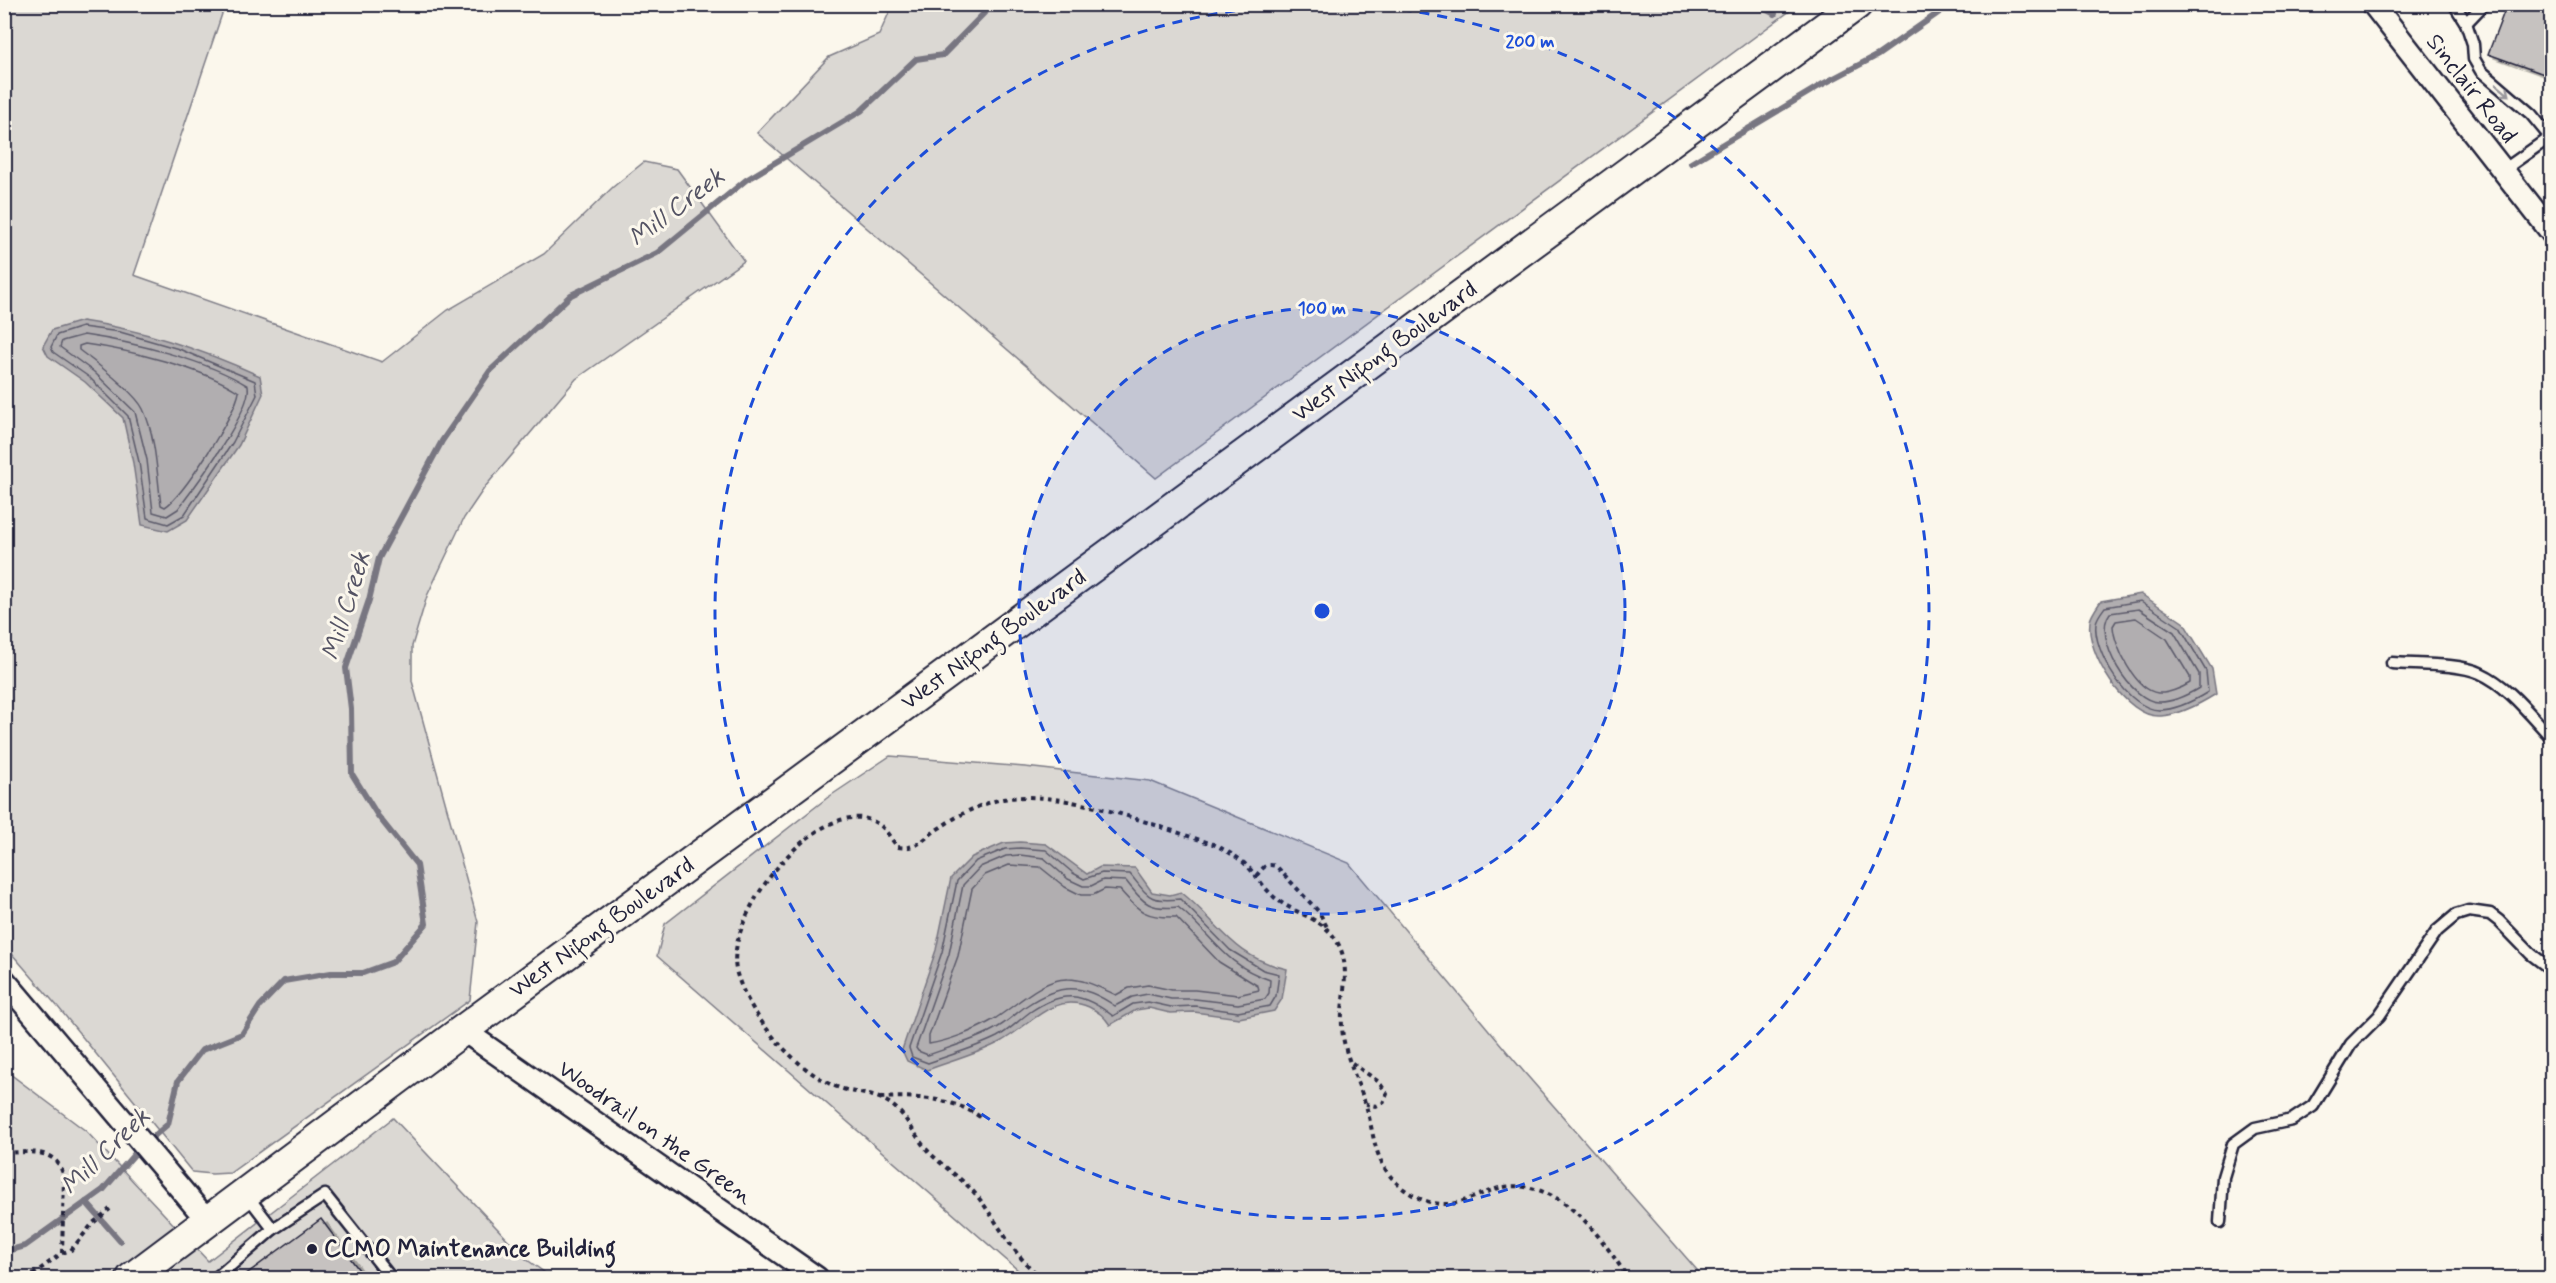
<svg xmlns="http://www.w3.org/2000/svg" width="2556" height="1283" font-family="Mynerve,sans-serif">
<style>
.green{fill:#dbd8d3;stroke:#7e7d87;stroke-width:1.5}
.water{fill:#b1aeb0;stroke:#787681;stroke-width:1.5}
.lines{fill:none;stroke-linecap:round;stroke-linejoin:round}
.shore{stroke:#5b5a6a;stroke-width:1.5}
.stream{stroke:#787681;stroke-width:6}
.building{fill:#c6c2c0;stroke:#22223b;stroke-width:1.5;filter:url(#shadow)}
.service-casing{stroke:#22223b;stroke-width:15}
.minor-casing{stroke:#22223b;stroke-width:26}
.secondary-casing{stroke:#22223b;stroke-width:34}
.path{stroke:#22223b;stroke-width:4;stroke-dasharray:4.5 4.5;stroke-linecap:butt}
.service{stroke:#fbf7ec;stroke-width:10}
.minor{stroke:#fbf7ec;stroke-width:21}
.secondary{stroke:#fbf7ec;stroke-width:30}
.oneway{stroke:#99979c}
.ring{fill:none;stroke:#1d4ed8;stroke-width:3;stroke-dasharray:10 8}
.poi-dot{fill:#22223b;stroke:#fbf7ec;stroke-width:2}
.labels{text-anchor:middle;dominant-baseline:central;stroke-width:6;stroke-linejoin:round;paint-order:stroke}
.street-label{font-size:24px;fill:#22223b;stroke:#fbf7ec}
.poi-label{font-size:24px;font-weight:bold;fill:#22223b;stroke:#fbf7ec;text-anchor:start}
.water-label{font-size:26px;font-style:italic;fill:#545364;stroke:#fbf7ec}
.centre{fill:#1d4ed8;stroke:#fbf7ec;stroke-width:3}
.ring-label{font-size:18px;text-anchor:middle;font-weight:bold;fill:#1d4ed8;stroke:#fbf7ec;stroke-width:6;stroke-linejoin:round;paint-order:stroke}
</style>
<defs>
<filter id="shadow"><feDropShadow dx="6" dy="4" stdDeviation="0" flood-color="#0004"/></filter>
</defs>
<rect width="100%" height="100%" fill="#fbf7ec"/>
<filter id="ink" filterUnits="userSpaceOnUse"><feTurbulence type="fractalNoise" baseFrequency=".0167" numOctaves="2"/><feDisplacementMap in="SourceGraphic" scale="12" xChannelSelector="R" yChannelSelector="G"/><feConvolveMatrix kernelMatrix="1 2 1 2 8 2 1 2 1" color-interpolation-filters="sRGB"/></filter>
<g filter="url(#ink)">
<!-- green -->
<g class="green">
<polygon points="893,4 1798,4 1798,5 1156,478 757,133 829,57 879,35"/>
<polygon points="4,5 225,5 134,275 382,362 448,310 544,254 613,187 644,162 677,169 744,261 576,379 485,487 464,518 427,596 412,646 412,681 478,922 470,1000 230,1173 212,1174 192,1172 58,1007 5,946"/>
<polygon points="890,756 1025,767 1150,781 1349,863 1524,1072 1704,1278 1027,1278 657,956 665,924 827,798"/>
<polygon points="4,1073 10,1074 86,1131 208,1261 393,1118 526,1259 552,1278 5,1278"/>
</g>
<!-- water -->
<g class="water">
<path d="M 82,321 C 145,330 203,350 260,376 L 263,394 L 239,445 L 187,520 L 168,531 L 142,525 L 133,463 L 123,418 L 85,382 L 48,356 L 43,346 L 52,330 Z"/>
<path d="M 2141,594 L 2184,623 L 2212,669 L 2216,694 C 2200,704 2180,715 2161,716 C 2126,719 2085,652 2090,621 C 2091,615 2097,607 2101,601 Z"/>
<path d="M 1020,842 L 1046,844 L 1087,874 L 1100,867 L 1135,868 L 1152,892 L 1170,895 L 1181,892 C 1221,924 1232,957 1287,969 L 1282,999 L 1274,1011 L 1239,1018 L 1194,1012 L 1170,1013 L 1149,1008 L 1136,1010 L 1110,1025 C 1104,1016 1099,1012 1089,1007 C 1053,991 1030,1026 1000,1042 C 978,1054 951,1061 927,1070 L 907,1061 L 902,1050 L 936,950 L 951,878 L 972,857 L 1004,843 Z"/>
</g>
<g class="lines">
<!-- shore -->
<g class="shore">
<polygon points="82,327 120,332 179,349 255,381 257,395 233,442 184,515 168,524 147,518 139,462 128,416 89,377 53,352 51,347 57,335"/>
<path d="M 84,335 C 132,342 207,360 248,386 C 253,409 194,488 178,509 L 167,516 L 153,512 L 147,460 L 135,412 L 94,372 L 60,347 L 62,341 Z"/>
<path d="M 85,344 C 129,350 203,368 239,392 C 236,413 183,496 165,507 L 161,505 C 157,475 156,436 143,409 C 135,392 95,362 79,350 L 79,346 Z"/>
<path d="M 2141,601 L 2180,627 L 2206,671 L 2208,692 C 2195,700 2176,710 2160,710 C 2129,711 2092,651 2096,623 C 2097,617 2102,611 2105,607 Z"/>
<path d="M 2139,609 L 2174,632 L 2199,674 L 2199,688 C 2189,694 2173,702 2160,702 C 2132,704 2091,637 2110,613 Z"/>
<path d="M 2136,618 L 2167,639 L 2190,677 L 2190,683 C 2182,688 2167,694 2158,693 C 2135,690 2114,646 2113,626 L 2116,621 Z"/>
<path d="M 1020,848 L 1046,850 L 1073,873 L 1084,879 L 1102,873 L 1130,874 C 1149,897 1148,902 1180,899 L 1230,950 L 1263,970 L 1279,974 L 1276,996 L 1270,1006 L 1238,1012 L 1195,1006 L 1171,1007 L 1148,1002 L 1133,1004 L 1113,1016 C 1083,993 1063,989 1030,1012 C 1019,1020 1010,1030 997,1037 C 975,1048 950,1055 928,1063 L 912,1057 L 909,1048 L 942,952 L 957,881 L 976,861 L 1005,849 Z"/>
<path d="M 1020,855 L 1044,858 L 1068,879 L 1083,886 L 1091,886 L 1103,880 L 1126,881 C 1144,903 1148,910 1178,907 C 1213,935 1222,964 1270,980 L 1269,993 L 1265,999 L 1238,1004 L 1195,999 L 1171,999 L 1148,994 L 1132,997 L 1115,1006 C 1082,983 1060,983 1026,1006 C 1015,1014 1006,1024 993,1030 C 973,1041 950,1047 928,1055 L 918,1051 L 916,1048 L 949,954 L 963,885 L 980,867 L 1006,856 Z"/>
<path d="M 1009,865 L 1040,867 L 1065,887 L 1081,895 L 1093,895 L 1105,889 L 1120,890 C 1139,912 1146,918 1176,917 L 1219,962 L 1258,986 L 1259,990 L 1238,995 L 1195,990 L 1172,990 L 1148,985 L 1129,988 L 1116,995 C 1100,988 1085,979 1068,979 C 1041,978 1013,1009 991,1021 C 974,1031 948,1041 929,1044 L 929,1036 L 958,956 L 972,889 L 985,875 Z"/>
</g>
<!-- stream -->
<g class="stream">
<polyline points="1755,4 1775,14"/>
<polyline points="1691,163 1821,85 1878,55 1951,4"/>
<polyline points="86,1202 120,1241"/>
<polyline points="4,1252 25,1246 103,1190 138,1150 168,1124 178,1081 202,1050 242,1034 260,1006 284,981 331,973 363,973 393,962 426,924 417,865 378,816 352,774 351,709 346,668 369,600 379,558 442,441 490,371 571,295 657,253 746,180 861,111 916,59 943,55 993,4"/>
</g>
</g>
<!-- building -->
<g class="building">
<polygon points="2507,4 2552,4 2552,77 2488,54"/>
<polygon points="321,1219 365,1278 241,1278"/>
</g>
<g class="lines">
<!-- service casing -->
<g class="service-casing">
<g id="service">
<polyline points="2454,4 2466,23 2484,4"/>
<polyline points="2466,23 2473,44 2474,59 2481,71 2531,114 2550,137 2502,171"/>
<path d="M 2392,663 C 2416,665 2458,663 2480,673 C 2509,686 2530,715 2552,738"/>
<polyline points="246,1194 273,1229"/>
<polyline points="2220,1222 2223,1177 2233,1144 2255,1128 2292,1120 2313,1106 2351,1044 2379,1016 2437,931 2456,915 2469,911 2490,914 2499,921 2531,954 2552,970"/>
<polyline points="216,1278 273,1229 325,1195 391,1278"/>
</g>
</g>
<!-- minor casing -->
<g class="minor-casing">
<g id="minor">
<polyline points="2373,4 2552,233"/>
<polyline points="4,980 207,1220"/>
<polyline points="463,1030 817,1278"/>
</g>
</g>
<!-- secondary casing -->
<g class="secondary-casing">
<polyline id="secondary" points="132,1278 463,1030 1857,4"/>
</g>
<!-- path -->
<g class="path">
<path d="M 1256,876 C 1263,868 1265,863 1276,866 L 1319,912 L 1327,927"/>
<polyline points="1352,1063 1379,1082 1387,1094 1383,1103 1376,1106 1366,1104"/>
<path d="M 880,1098 C 912,1096 953,1097 980,1117"/>
<path d="M 4,1153 C 30,1152 58,1147 64,1178 L 62,1253 L 28,1278"/>
<polyline points="62,1253 71,1250 93,1223 110,1209"/>
<path d="M 1043,1278 C 1015,1259 1001,1227 981,1201 C 967,1181 945,1169 928,1151 C 915,1137 908,1117 892,1105 C 877,1093 854,1094 837,1087 C 795,1070 750,1017 737,974 C 720,917 825,783 881,826 C 887,831 892,841 898,847 C 919,850 924,837 941,827 C 958,815 982,803 1003,799 C 1064,788 1154,826 1213,844 C 1223,849 1235,855 1244,863 C 1255,873 1263,887 1274,897 C 1292,913 1320,917 1334,937 C 1354,964 1340,996 1342,1026 C 1343,1054 1359,1082 1367,1109 C 1373,1131 1374,1154 1388,1173 C 1403,1194 1433,1210 1460,1202 C 1484,1195 1498,1183 1525,1187 C 1573,1194 1604,1242 1628,1278"/>
</g>
<!-- service -->
<use href="#service" class="service"/>
<!-- minor -->
<use href="#minor" class="minor"/>
<!-- secondary -->
<use href="#secondary" class="secondary"/>
</g>
<!-- one-way arrows -->
<defs><path id="oneway-shaft" d="M-6 0H5M1.5-3L5.5 0L1.5 3" fill="none" stroke-width="1.6" stroke-linecap="round" stroke-linejoin="round" transform="scale(1.5)"/></defs>
<use class="oneway" href="#oneway-shaft" transform="translate(2503 90) rotate(40)"/>
</g>
<!-- distance rings -->
<circle cx="1322" cy="611" r="303" fill="#1d4ed8" fill-opacity=".12"/>
<g class="ring">
<circle cx="1322" cy="611" r="303"/>
<path d="M1348 5A607 607 0 1 1 1296 5"/>
</g>
<!-- markers -->
<circle class="poi-dot" cx="312" cy="1249" r="6"/>
<g class="labels">
<!-- street labels -->
<g class="street-label">
<text transform="translate(2471 89) rotate(52)">Sinclair Road</text>
<text transform="translate(1385 352) rotate(-36)">West Nifong Boulevard</text>
<text transform="translate(994 640) rotate(-36)">West Nifong Boulevard</text>
<text transform="translate(602 928) rotate(-36)">West Nifong Boulevard</text>
<text transform="translate(655 1133) rotate(35)">Woodrail on the Green</text>
</g>
<!-- poi labels -->
<g class="poi-label">
<text x="324" y="1249">CCMO Maintenance Building</text>
</g>
<!-- water labels -->
<g class="water-label">
<text transform="translate(677 208) rotate(-37)">Mill Creek</text>
<text transform="translate(347 606) rotate(-73)">Mill Creek</text>
<text transform="translate(106 1152) rotate(-44)">Mill Creek</text>
</g>
</g>
<circle cx="1322" cy="611" r="9" class="centre"/>
<g class="ring-label">
<text x="1530" y="47">200 m</text>
<text x="1322" y="314">100 m</text>
</g>
<!-- margin -->
<rect width="2556" height="1283" fill="none" stroke="#fbf7ec" stroke-width="24"/>
<rect x="12" y="12" width="2532" height="1259" fill="none" stroke="#22223b" stroke-width="2" filter="url(#ink)"/>
</svg>
